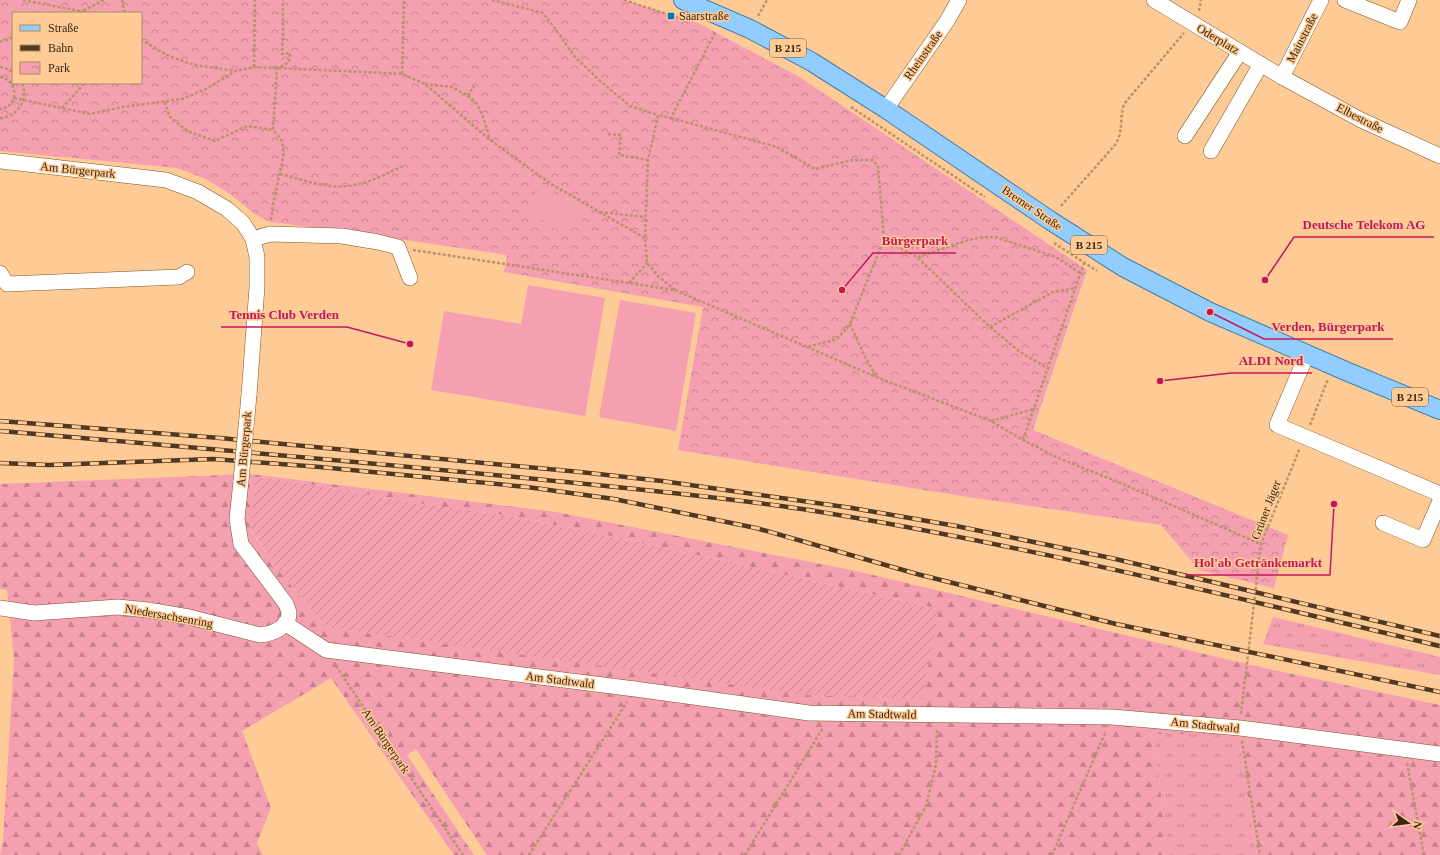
<svg xmlns="http://www.w3.org/2000/svg" width="1440" height="855" font-family="'Times New Roman',serif">
<style>
.grass{fill:url(#grass-tufts)}
.forest{fill:url(#forest-firs);fill-rule:evenodd}
.park{fill:url(#park-crowns);fill-rule:evenodd}
.garden{fill:url(#garden-furrows)}
.pitch{fill:#f4a0b0}
.lines{fill:none;stroke-linecap:round;stroke-linejoin:round}
.minor-casing{stroke:#7f541f;stroke-width:16}
.major-casing{stroke:#447dac;stroke-width:20}
.path{stroke:#ba9369;stroke-width:2.5;stroke-dasharray:3 2;stroke-linecap:butt}
.minor{stroke:#fff;stroke-width:15}
.major{stroke:#92cdff;stroke-width:18}
.rail-casing{stroke:#503920;stroke-width:4.5}
.rail{stroke:#fecb97;stroke-width:3;stroke-dasharray:9;stroke-linecap:butt}
.minor-bridge-casing{stroke:#7f541f;stroke-width:16;stroke-linecap:butt}
.minor-bridge{stroke:#fff;stroke-width:15}
.poi-dot{fill:#0273be;stroke:#fecb97;stroke-width:1.5}
.labels{text-anchor:middle;dominant-baseline:central;stroke-width:3;stroke-linejoin:round;paint-order:stroke}
.shield{fill:#fecb97;stroke:#755839;stroke-width:1}
.shield-label{font-size:11px;font-weight:bold;fill:#3a2711}
.poi-label{font-size:12px;fill:#3a2711;stroke:#fecb97;text-anchor:start}
.street-label{font-size:12px;fill:#3a2711;stroke:#fecb97}
.leader{fill:none;stroke:#c2185b;stroke-width:1.5}
.callout-dot{fill:#c2185b;stroke:#fecb97;stroke-width:1.5}
.callout-label{font-size:13px;text-anchor:middle;font-weight:bold;fill:#c2185b;stroke:#fecb97;stroke-width:3;stroke-linejoin:round;paint-order:stroke}
</style>
<defs>
<pattern id="grass-tufts" width="24" height="20" patternUnits="userSpaceOnUse"><rect width="24" height="20" fill="#f4a0b0"/><path d="M3 7l-1-3M5 7V3M7 7l1-3M15 17l-1-3M17 17v-4M19 17l1-3" fill="none" stroke="#c7828e"/></pattern>
<pattern id="forest-firs" width="22" height="20" patternUnits="userSpaceOnUse"><rect width="22" height="20" fill="#f4a0b0"/><path d="M5 1l3.5 6h-7zM16 11l3.5 6h-7z" fill="#c7828e"/></pattern>
<pattern id="park-crowns" width="20" height="18" patternUnits="userSpaceOnUse"><rect width="20" height="18" fill="#f4a0b0"/><path d="M2 6a3 3 0 1 1 6 0M12 15a3 3 0 1 1 6 0" fill="none" stroke="#c7828e"/></pattern>
<pattern id="garden-furrows" width="10" height="10" patternUnits="userSpaceOnUse"><rect width="10" height="10" fill="#f4a0b0"/><path d="M-1 1l2-2M0 10L10 0M9 11l2-2" fill="none" stroke="#c7828e"/></pattern>
</defs>
<rect width="100%" height="100%" fill="#fecb97"/>
<!-- grass -->
<g class="grass">
<polygon points="1273,617 1440,657 1440,675 1263,644"/>
<polygon points="1153,734 1238,734 1257,855 1169,855"/>
</g>
<!-- forest -->
<path class="forest" d="M 249,474 L 556,512 L 856,571 L 1255,666 L 1440,705 L 1440,855 L 1257,855 L 1238,734 L 1153,734 L 1169,855 L 487,855 L 416,749 L 407,755 L 474,855 L 454,855 L 331,678 L 242,731 L 271,808 L 257,843 L 263,855 L 0,855 L 3,841 L 14,659 L 7,590 L 0,589 L 0,484 ZM 257,477 L 328,487 L 413,503 L 497,514 L 611,536 L 939,609 L 517,653 L 326,627 L 276,567 L 250,529 Z"/>
<!-- park -->
<path class="park" d="M 0,0 L 623,0 L 696,22 L 798,76 L 1087,270 L 1033,430 L 1288,535 L 1274,588 L 1199,570 L 1161,525 L 955,495 L 678,450 L 703,307 L 504,272 L 507,255 L 352,232 L 270,222 L 256,215 L 230,194 L 206,179 L 177,168 L 0,151 ZM 13,13 L 141,13 L 141,83 L 13,83 Z"/>
<!-- garden -->
<polygon class="garden" points="256,477 328,487 413,503 497,514 611,536 939,609 922,699 807,695 326,627 276,567 250,528"/>
<!-- pitch -->
<g class="pitch">
<polygon points="541,184 582,211 566,235 525,208"/>
<polygon points="528,285 605,298 585,416 431,390 444,311 521,324"/>
<polygon points="620,300 696,313 676,431 599,417"/>
</g>
<g class="lines">
<!-- minor casing -->
<g class="minor-casing">
<g id="minor">
<polyline points="1154,0 1282,77 1361,120 1440,156"/>
<polyline points="1345,0 1400,22 1409,0"/>
<polyline points="1282,77 1321,0"/>
<polyline points="886,109 947,21 959,0"/>
<polyline points="1185,136 1240,52"/>
<polyline points="1211,151 1261,64"/>
<polyline points="0,161 166,180 198,192 227,209 243,223 253,239 257,257 257,287 249,395"/>
<polyline points="253,239 270,234 342,236 378,242 398,247 410,278"/>
<polyline points="0,273 7,284 179,277 187,272"/>
<polyline points="1307,354 1277,425 1440,494"/>
<polyline points="1383,523 1423,540 1440,501"/>
<path d="M 0,608 L 34,613 L 118,607 L 148,610 L 189,617 L 260,635 C 271,634 289,628 289,613 C 289,611 287,607 286,604 L 241,544 L 237,519 L 241,481"/>
<polyline points="285,623 326,650 635,689 809,713 1112,717 1240,728 1440,754"/>
</g>
</g>
<!-- major casing -->
<g class="major-casing">
<polyline id="major" points="683,0 750,29 812,62 886,109 1051,221 1123,267 1210,312 1348,372 1440,410"/>
</g>
<!-- path -->
<g class="path">
<polyline points="23,0 90,13"/>
<polyline points="122,0 125,13"/>
<polyline points="492,0 543,13 562,38 573,55 599,80 630,106 658,115"/>
<polyline points="624,0 685,20"/>
<polyline points="1199,11 1201,0"/>
<polyline points="79,13 104,0"/>
<polyline points="758,16 767,0"/>
<path d="M 141,39 C 153,47 166,56 180,60 C 197,67 217,68 236,71"/>
<polyline points="0,42 13,37"/>
<polyline points="0,67 7,69 13,72"/>
<polyline points="254,67 255,0"/>
<polyline points="402,74 404,0"/>
<path d="M 0,77 C 19,80 19,107 0,109"/>
<polyline points="425,84 452,87 468,96 477,104 484,119 490,140"/>
<polyline points="468,96 474,86"/>
<polyline points="14,98 90,114 123,107 182,99 206,89 236,71 254,67 385,73 402,74 425,84 490,140 551,184 645,238"/>
<polyline points="165,102 169,116 187,131 215,141 247,126 273,130"/>
<polyline points="851,107 985,197"/>
<polyline points="62,108 85,83"/>
<path d="M 0,118 C 18,117 29,99 22,83"/>
<polyline points="671,118 777,147 815,169 853,160 872,160 878,166 884,239"/>
<polyline points="608,134 621,135 619,155 648,160"/>
<path d="M 280,174 C 301,179 326,189 347,186 C 367,184 385,175 402,166"/>
<path d="M 1061,206 L 1115,145 C 1124,131 1119,120 1124,104 L 1184,33"/>
<polyline points="600,212 645,217"/>
<polyline points="271,220 273,205 284,153 282,141 273,130 277,69 289,62 290,53 282,54 283,32 283,0"/>
<polyline points="1054,243 1097,271"/>
<polyline points="413,250 675,290 807,347 837,339 850,324 884,239 917,257 990,327 1020,352 1049,369"/>
<polyline points="918,257 965,241 982,237 995,237 1056,257 1080,273"/>
<polyline points="629,283 647,263"/>
<polyline points="675,290 659,277 647,263 645,238 648,160 658,115 671,118 716,31"/>
<polyline points="850,324 864,355 876,376"/>
<polyline points="990,327 1053,292 1075,288"/>
<polyline points="807,347 876,377 991,421 1023,440 1058,458 1116,481 1261,544"/>
<polyline points="991,421 1034,409"/>
<polyline points="1310,425 1328,379"/>
<polyline points="1023,440 1084,263"/>
<polyline points="336,666 463,855"/>
<polyline points="1241,714 1261,544 1299,450"/>
<polyline points="1242,741 1260,855"/>
<polyline points="1407,763 1424,855"/>
<polyline points="529,855 627,702"/>
<polyline points="745,855 823,728"/>
<polyline points="899,855 926,806 936,765 937,728"/>
<polyline points="1052,855 1106,731"/>
</g>
<!-- minor -->
<use href="#minor" class="minor"/>
<!-- major -->
<use href="#major" class="major"/>
<!-- rail casing -->
<g class="rail-casing">
<g id="rail">
<polyline points="0,421 220,438 580,472 662,481 852,508 956,526 1111,558 1440,636"/>
<path d="M 0,431 C 185,447 370,462 555,481 C 637,489 720,497 802,509 C 1017,543 1229,596 1440,646"/>
<polyline points="0,463 49,465 213,459 320,467 527,487 614,499 756,528 917,574 1116,624 1440,692"/>
</g>
</g>
<!-- rail -->
<use href="#rail" class="rail"/>
<!-- minor-bridge casing -->
<g class="minor-bridge-casing">
<polyline id="minor-bridge" points="241,481 249,395"/>
</g>
<!-- minor-bridge -->
<use href="#minor-bridge" class="minor-bridge"/>
</g>
<!-- markers -->
<rect class="poi-dot" x="667" y="12" width="8" height="8" rx="2"/>
<g class="labels">
<!-- shield labels -->
<g class="shield">
<rect x="770" y="39" width="36" height="18" rx="3"/>
<rect x="1071" y="236" width="36" height="18" rx="3"/>
<rect x="1392" y="388" width="36" height="18" rx="3"/>
</g>
<g class="shield-label">
<text x="788" y="48">B 215</text>
<text x="1089" y="245">B 215</text>
<text x="1410" y="397">B 215</text>
</g>
<!-- poi labels -->
<g class="poi-label">
<text x="679" y="16">Saarstraße</text>
</g>
<!-- street labels -->
<g class="street-label">
<text transform="translate(1302 38) rotate(-63)">Mainstraße</text>
<text transform="translate(1218 39) rotate(31)">Oderplatz</text>
<text transform="translate(923 55) rotate(-55)">Rheinstraße</text>
<text transform="translate(1360 118) rotate(27)">Elbestraße</text>
<text transform="translate(78 170) rotate(6)">Am Bürgerpark</text>
<text transform="translate(1032 208) rotate(34)">Bremer Straße</text>
<text transform="translate(244 449) rotate(-85)">Am Bürgerpark</text>
<text transform="translate(1266 510) rotate(-69)">Grüner Jäger</text>
<text transform="translate(169 616) rotate(10)">Niedersachsenring</text>
<text transform="translate(560 680) rotate(7)">Am Stadtwald</text>
<text transform="translate(882 714) rotate(1)">Am Stadtwald</text>
<text transform="translate(1205 725) rotate(6)">Am Stadtwald</text>
<text transform="translate(386 741) rotate(56)">Am Bürgerpark</text>
</g>
</g>
<!-- callouts -->
<path class="leader" d="M1265 280L1294 237H1434M842 290L873 253H956M410 344L347 327H221M1210 312L1264 339H1393M1160 381L1231 373H1312M1334 504L1330 575H1186"/>
<g class="callout-dot">
<circle cx="1265" cy="280" r="4"/>
<circle cx="842" cy="290" r="4"/>
<circle cx="410" cy="344" r="4"/>
<circle cx="1210" cy="312" r="4"/>
<circle cx="1160" cy="381" r="4"/>
<circle cx="1334" cy="504" r="4"/>
</g>
<g class="callout-label">
<text x="1364" y="229">Deutsche Telekom AG</text>
<text x="915" y="245">Bürgerpark</text>
<text x="284" y="319">Tennis Club Verden</text>
<text x="1328" y="331">Verden, Bürgerpark</text>
<text x="1271" y="365">ALDI Nord</text>
<text x="1258" y="567">Hol'ab Getränkemarkt</text>
</g>
<!-- legend -->
<rect x="12" y="12" width="130" height="72" fill="#fecb97" stroke="#b08961"/>
<rect x="20" y="25" width="20" height="6" fill="#92cdff" stroke="#b08961"/>
<text x="48" y="32" font-size="12" fill="#3a2711">Straße</text>
<rect x="20" y="45" width="20" height="6" fill="#503920" stroke="#b08961"/>
<text x="48" y="52" font-size="12" fill="#3a2711">Bahn</text>
<rect x="20" y="62" width="20" height="12" fill="url(#park-crowns)" stroke="#b08961"/>
<text x="48" y="72" font-size="12" fill="#3a2711">Park</text>
<!-- north arrow -->
<g transform="translate(1408 823) rotate(104)" stroke="#fecb97" stroke-width="3" paint-order="stroke">
<path d="M0-3L7 15L0 10L-7 15Z" fill="#3a2711"/>
<text y="-6" font-size="11" font-weight="bold" text-anchor="middle" fill="#3a2711">N</text>
</g>
</svg>
